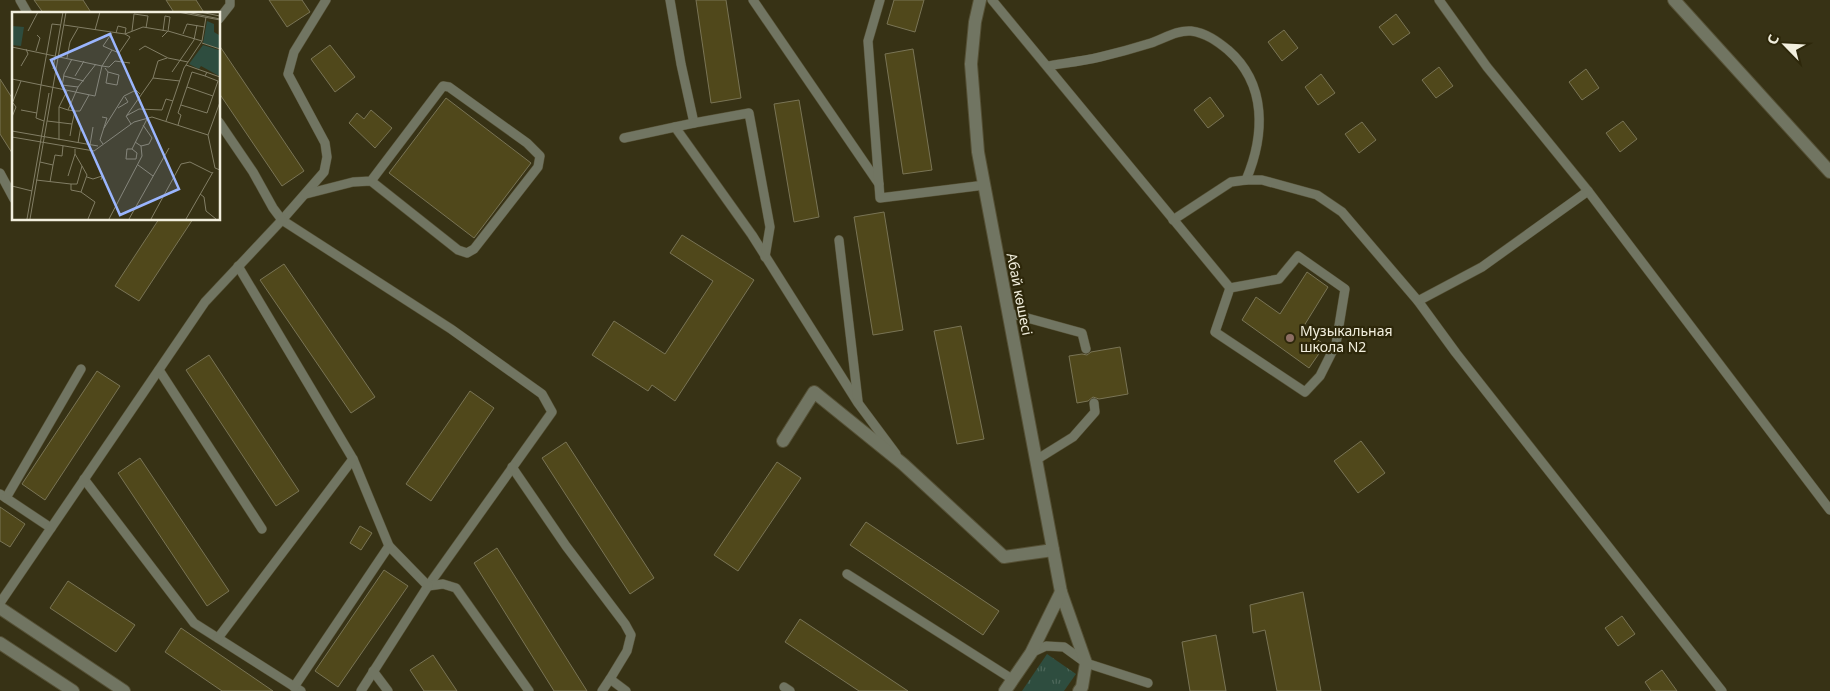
<svg xmlns="http://www.w3.org/2000/svg" width="1830" height="691" font-family="'Noto Sans',sans-serif">
<style>
.grass{fill:url(#grass-tufts)}
.building{fill:#50481b;stroke:#797455}
.lines{fill:none;stroke-linecap:round;stroke-linejoin:round}
.service-casing{stroke:#555035;stroke-width:10}
.minor-casing{stroke:#555035;stroke-width:14}
.tertiary-casing{stroke:#555035;stroke-width:14}
.service{stroke:#717562;stroke-width:9}
.minor{stroke:#717562;stroke-width:12}
.tertiary{stroke:#717562;stroke-width:12}
.education-dot{fill:#8d6e63;stroke:#2d270a;stroke-width:2}
.labels{text-anchor:middle;dominant-baseline:central;stroke-width:4.5;stroke-linejoin:round;paint-order:stroke}
.street-label{font-size:14px;fill:#f2efde;stroke:#2d270a}
.poi-label{font-size:14px;fill:#f2efde;stroke:#2d270a;text-anchor:start}
.inset-road{fill:none;stroke:#827e65;stroke-width:1}
.view{fill:#9ab5fd;fill-opacity:0.15;stroke:#9ab5fd;stroke-width:2.5}
.inset-edge{fill:none;stroke:#f2efde;stroke-width:2.5}
</style>
<defs>
<pattern id="grass-tufts" width="24" height="20" patternUnits="userSpaceOnUse" patternTransform="scale(1.25)"><rect width="24" height="20" fill="#2e4d3f"/><path d="M3 7l-1-3M5 7V3M7 7l1-3M15 17l-1-3M17 17v-4M19 17l1-3" fill="none" stroke="#4d675a"/></pattern>
</defs>
<rect width="100%" height="100%" fill="#373215"/>
<!-- grass -->
<polygon class="grass" points="1047,654 1076,674 1064,691 1022,691"/>
<!-- building -->
<g class="building">
<polygon points="34,0 83,0 92,14 44,14"/>
<polygon points="166,0 196,0 205,14 175,14"/>
<polygon points="269,0 302,0 310,12 287,27"/>
<polygon points="696,0 726,0 741,98 711,103"/>
<polygon points="894,0 924,0 915,32 887,24"/>
<polygon points="1396,14 1410,33 1393,45 1379,27"/>
<polygon points="1284,30 1298,48 1282,61 1268,42"/>
<polygon points="219,45 304,171 282,186 219,93"/>
<polygon points="330,45 355,77 335,92 311,59"/>
<polygon points="913,49 932,170 903,174 885,54"/>
<polygon points="1439,67 1453,86 1436,98 1422,80"/>
<polygon points="1586,69 1599,88 1582,100 1569,82"/>
<polygon points="1321,74 1335,93 1318,105 1305,87"/>
<polygon points="0,79 14,101 14,156 0,134"/>
<polygon points="1210,97 1224,116 1208,128 1194,110"/>
<polygon points="446,98 531,163 474,238 389,173"/>
<polygon points="799,100 819,217 794,222 774,104"/>
<polygon points="371,110 392,128 375,148 349,123 357,113 364,119"/>
<polygon points="1623,121 1637,139 1620,152 1606,133"/>
<polygon points="1362,122 1376,140 1359,153 1345,134"/>
<polygon points="884,212 903,330 873,335 854,217"/>
<polygon points="159,219 193,219 139,301 115,286"/>
<polygon points="682,235 754,280 675,401 652,385 648,391 592,355 614,321 665,354 713,281 670,253"/>
<polygon points="284,264 375,397 351,413 260,280"/>
<polygon points="1307,272 1328,287 1302,329 1325,345 1309,368 1242,320 1256,297 1280,314"/>
<polygon points="961,326 984,439 957,444 934,331"/>
<polygon points="1120,347 1128,394 1099,399 1093,397 1088,401 1077,403 1069,356 1082,354 1087,355 1091,352"/>
<polygon points="209,355 299,491 276,506 186,370"/>
<polygon points="97,371 120,386 45,500 22,484"/>
<polygon points="470,391 494,408 431,501 406,484"/>
<polygon points="1361,441 1385,473 1358,493 1334,461"/>
<polygon points="566,442 654,578 630,594 542,458"/>
<polygon points="140,458 229,591 207,606 118,473"/>
<polygon points="777,462 801,478 738,571 714,555"/>
<polygon points="0,507 25,524 10,547 0,541"/>
<polygon points="866,522 999,611 983,635 850,545"/>
<polygon points="360,526 372,533 361,550 350,543"/>
<polygon points="497,548 587,691 554,691 474,563"/>
<polygon points="384,570 408,586 338,687 315,671"/>
<polygon points="68,581 135,625 116,652 50,608"/>
<polygon points="1303,592 1321,691 1277,691 1265,630 1253,633 1250,605"/>
<polygon points="1622,616 1635,634 1618,646 1605,628"/>
<polygon points="800,619 908,691 859,691 785,642"/>
<polygon points="181,628 273,691 222,691 165,652"/>
<polygon points="1216,635 1226,691 1190,691 1182,642"/>
<polygon points="433,655 457,691 424,691 410,670"/>
<polygon points="1662,670 1677,691 1651,691 1645,682"/>
</g>
<g class="lines">
<!-- service casing -->
<g class="service-casing">
<g id="service">
<polyline points="20,0 28,14"/>
<polyline points="326,0 294,52 288,74 325,143 327,157 324,172 282,220 451,329 542,394 552,412 428,586 361,691"/>
<polyline points="670,0 681,64 694,123 675,127 752,235 858,403 896,454"/>
<polyline points="753,0 879,184"/>
<polyline points="880,0 868,41 880,198 985,185"/>
<polyline points="992,0 1230,288 1279,279 1298,256 1345,289 1336,344 1320,376 1305,392 1215,332 1230,288"/>
<polyline points="1439,0 1487,67 1588,191 1830,510"/>
<polyline points="219,19 230,5 230,0"/>
<path d="M 1047,66 C 1065,63 1083,61 1100,57 C 1117,53 1135,48 1151,43 C 1165,38 1177,30 1191,31 C 1206,33 1217,41 1228,50 C 1267,84 1265,135 1246,180"/>
<polyline points="694,123 749,113 770,227 765,257"/>
<polyline points="624,138 675,127"/>
<polyline points="0,173 14,199"/>
<polyline points="306,194 353,182 371,181 458,250 467,253 474,249 538,167 540,156 527,143 449,87 443,86 371,181"/>
<polyline points="1173,220 1231,182 1246,180 1262,180 1317,195 1342,212 1418,301 1456,353 1722,691"/>
<polyline points="839,240 858,401"/>
<polyline points="238,266 353,459 389,546"/>
<polyline points="1418,301 1482,267 1588,191"/>
<polyline points="1009,313 1082,333 1086,349"/>
<polyline points="159,370 262,529"/>
<polyline points="1036,460 1073,437 1095,412 1094,403"/>
<polyline points="512,467 566,546 625,624 631,635 627,651 610,679"/>
<polyline points="84,479 194,623 301,691"/>
<polyline points="0,494 51,528"/>
<polyline points="6,498 81,369"/>
<polyline points="847,574 1012,679"/>
<polyline points="428,586 443,584 456,588 529,691"/>
<polyline points="0,603 205,302 282,220 273,208 253,172 219,122"/>
<polyline points="218,638 353,459"/>
<polyline points="1031,653 1046,646 1064,647 1086,663 1148,683"/>
<polyline points="373,671 388,691"/>
<polyline points="294,687 389,546 428,586"/>
<polyline points="784,687 790,691"/>
<polyline points="602,691 610,679 626,691"/>
</g>
</g>
<!-- minor casing -->
<g class="minor-casing">
<g id="minor">
<polyline points="1674,0 1830,172"/>
<polyline points="783,441 814,392 903,464 1004,557 1053,550"/>
</g>
</g>
<!-- tertiary casing -->
<g class="tertiary-casing">
<g id="tertiary">
<polyline points="980,0 975,22 971,64 978,152 1061,592 1086,663 1082,687 1079,691"/>
<polyline points="0,608 124,691"/>
<polyline points="0,643 73,691"/>
<polyline points="1005,691 1031,653 1061,592"/>
</g>
</g>
<!-- service -->
<use href="#service" class="service"/>
<!-- minor -->
<use href="#minor" class="minor"/>
<!-- tertiary -->
<use href="#tertiary" class="tertiary"/>
</g>
<!-- markers -->
<circle class="education-dot" cx="1290" cy="338" r="5"/>
<g class="labels">
<!-- street labels -->
<g class="street-label">
<text transform="translate(1020 294) rotate(79)">Абай көшесі</text>
</g>
<!-- poi labels -->
<g class="poi-label">
<text x="1300" y="330">Музыкальная<tspan x="1300" dy="16">школа N2</tspan></text>
</g>
</g>
<!-- overview -->
<g transform="translate(12 12)">
<rect width="208" height="208" fill="#373215"/>
<path d="M 195,9 L 202,12 L 202,20 L 207,23 L 207,37 L 191,31 ZM 0,14 L 12,15 L 9,34 L 0,33 ZM 191,33 L 207,38 L 207,64 L 189,54 L 187,57 L 177,52 Z" fill="#2e4d3f"/>
<path class="inset-road" d="M 166,0 L 208,8M 174,0 L 208,7M 188,0 L 208,4M 52,13 L 113,22 L 131,15 L 155,19M 83,18 L 88,0M 16,19 L 26,0 L 38,0M 120,19 L 122,2 L 136,4 L 134,16M 151,19 L 153,4 L 158,5 L 156,19M 171,22 L 175,12 L 193,15M 150,25 L 156,19 L 190,29M 190,31 L 208,37M 0,35 L 90,54 L 100,38 L 107,41 L 118,25 L 113,22 L 114,16 L 106,14 L 104,21M 100,38 L 91,34 L 100,21M 127,38 L 133,34 L 156,46 L 176,50M 24,39 L 28,26 L 25,23M 55,46 L 58,30 L 66,16M 174,53 L 208,65M 9,54 L 16,42 L 14,37M 93,56 L 96,60 L 94,71 L 105,73 L 107,63 L 96,60M 41,57 L 51,0M 160,60 L 182,28 L 185,13M 52,64 L 72,69M 63,64 L 72,49M 141,66 L 146,49 L 155,46M 0,67 L 83,84 L 90,54 L 97,55 L 103,49 L 118,51M 50,73 L 66,75 L 56,98 L 63,99 L 60,112M 50,75 L 52,62 L 60,47M 66,75 L 84,52M 175,75 L 201,84M 0,92 L 9,69M 169,93 L 195,101 L 206,69 L 193,64 L 195,60M 47,95 L 55,79M 106,96 L 116,90 L 113,85M 9,98 L 25,101M 63,99 L 68,99 L 77,83M 115,103 L 141,66 L 168,69M 0,105 L 4,95 L 1,91M 90,105 L 95,106 L 88,128 L 91,132M 32,109 L 24,106 L 29,73 L 40,12 L 49,13M 35,109 L 60,112 L 58,124M 154,109 L 172,56 L 190,29 L 194,5M 119,112 L 114,104 L 127,97 L 150,98 L 154,87 L 161,89M 166,113 L 169,103 L 166,101 L 180,60 L 193,64M 92,116 L 112,84 L 124,78 L 128,82M 0,119 L 86,134M 196,123 L 208,90M 0,125 L 82,139M 47,128 L 47,95 L 56,98M 66,131 L 69,114M 78,133 L 81,115M 129,134 L 137,132 L 140,126 L 131,113M 63,137 L 63,142 L 70,154 L 75,163 L 69,180 L 59,178 L 59,172 L 65,172 L 70,154M 120,137 L 115,137 L 114,147 L 124,147 L 125,141 L 120,137 L 136,105M 82,139 L 122,110 L 140,105 L 196,123 L 203,156 L 208,158M 28,150 L 41,153 L 43,143 L 50,144 L 51,134M 126,153 L 141,164M 56,164 L 63,142M 75,165 L 81,167 L 90,164 L 89,168M 24,168 L 59,172M 38,170 L 41,153M 0,174 L 20,179M 69,180 L 83,190 L 76,207M 188,182 L 192,185 L 194,199 L 204,207M 15,207 L 37,81M 18,207 L 54,0M 97,207 L 130,144 L 129,134 L 123,130M 117,207 L 157,136M 139,207 L 169,152 L 178,150 L 200,161M 174,207 L 201,160"/>
<path class="view" d="M 98,22 L 167,177 L 108,203 L 39,48 Z"/>
<rect width="208" height="208" class="inset-edge"/>
</g>
<!-- north arrow -->
<g transform="translate(1785 45) rotate(294)" stroke="#2d270a" stroke-width="4" paint-order="stroke">
<path d="M0-4L9 19L0 12L-9 19Z" fill="#f2efde"/>
<text y="-8" font-size="14" font-weight="bold" text-anchor="middle" fill="#f2efde">С</text>
</g>
</svg>
